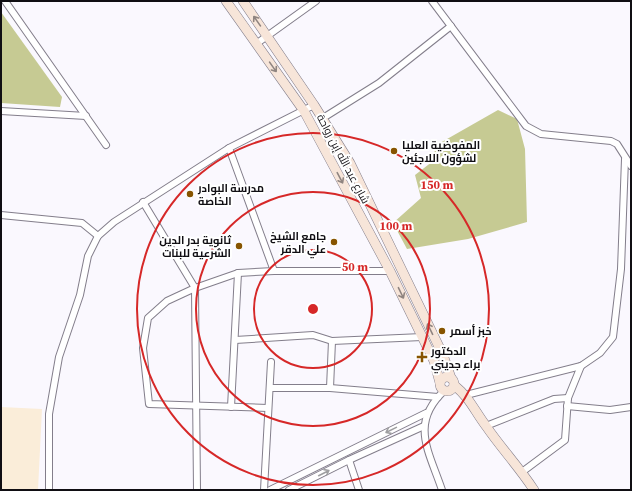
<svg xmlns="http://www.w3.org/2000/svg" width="632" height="491" font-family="'Source Serif 4',Cairo,serif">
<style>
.education{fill:#faedd9}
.green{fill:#c6ca93}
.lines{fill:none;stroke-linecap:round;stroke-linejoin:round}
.street-casing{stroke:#837e8b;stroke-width:8}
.secondary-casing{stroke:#837e8b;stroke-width:10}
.street{stroke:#fff;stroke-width:6}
.secondary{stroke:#f7e5d9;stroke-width:9}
.oneway{stroke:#8f8480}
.oneway2{stroke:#9f9fa1}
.ring{fill:none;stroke:#d62828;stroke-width:2}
.poi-dot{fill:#875400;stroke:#fff;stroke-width:1.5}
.labels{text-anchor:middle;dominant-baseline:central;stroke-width:4;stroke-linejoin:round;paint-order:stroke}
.poi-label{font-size:11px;font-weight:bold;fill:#100e13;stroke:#fff;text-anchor:start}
.street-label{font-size:11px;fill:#100e13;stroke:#fff}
.centre{fill:#d62828;stroke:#fff;stroke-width:2}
.ring-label{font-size:12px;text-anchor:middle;font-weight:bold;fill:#d62828;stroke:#fff;stroke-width:4;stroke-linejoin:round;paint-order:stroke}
</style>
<rect width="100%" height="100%" fill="#faf8fe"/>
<!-- education -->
<polygon class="education" points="1,407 42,409 38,490 1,490"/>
<!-- green -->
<g class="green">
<polygon points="1,12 62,97 60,107 1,103"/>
<polygon points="498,110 517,119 525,149 527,222 468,239 407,249 393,223 421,198 415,175 437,158 433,147"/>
</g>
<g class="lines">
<!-- street casing -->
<g class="street-casing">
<g id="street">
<polyline points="5,1 106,145"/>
<polyline points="432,1 526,126 541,134 611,141 617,144 631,166"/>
<polyline points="256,44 316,1"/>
<polyline points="1,111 86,116"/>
<polyline points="323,118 379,83 451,26"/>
<polyline points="229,148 274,271"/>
<polyline points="143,202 195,288 197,490"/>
<polyline points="1,215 82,223 98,236"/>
<polyline points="235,340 313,335 332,341 422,337"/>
<polyline points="270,388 330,388 438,397"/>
<polyline points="330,388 332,341"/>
<polyline points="466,395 581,366 600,353 613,337 621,269 625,159"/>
<polyline points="567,406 610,410 631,407"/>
<polyline points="231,407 238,273"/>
<polyline points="268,408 149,404 143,348 148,318 167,301 195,288 238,273 274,271 390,271"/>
<polyline points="486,426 554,399 568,398"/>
<polyline points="349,460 359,490"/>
<polyline points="522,472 565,440 568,398 581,366"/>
<polyline points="49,490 49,414 59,357 80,295 88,256 98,236 114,222 229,148 314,105"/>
<polyline points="264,490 271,362"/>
<polyline points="270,490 426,413"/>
<polyline points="289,490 349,460 424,426"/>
<path d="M 442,490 C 429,451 409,423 445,390"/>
</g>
</g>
<!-- secondary casing -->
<g class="secondary-casing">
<g id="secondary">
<polyline points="226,1 304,111 390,271 434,361 440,383"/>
<polyline points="243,1 314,105 350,163 443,355 451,378"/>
<circle cx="447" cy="384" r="7"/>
<path d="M 454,385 C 470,398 474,410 486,426 C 501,448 519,467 534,490"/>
</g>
</g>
<!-- street -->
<use href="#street" class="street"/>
<!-- secondary -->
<use href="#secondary" class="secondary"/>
</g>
<!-- one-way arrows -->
<defs><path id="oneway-shaft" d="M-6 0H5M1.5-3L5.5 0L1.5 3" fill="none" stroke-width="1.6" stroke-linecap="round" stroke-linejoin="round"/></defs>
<g class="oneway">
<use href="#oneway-shaft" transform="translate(257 21) rotate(-125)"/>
<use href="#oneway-shaft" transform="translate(273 67) rotate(55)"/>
<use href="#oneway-shaft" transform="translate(340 178) rotate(62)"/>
<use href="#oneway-shaft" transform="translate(401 293) rotate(64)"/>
<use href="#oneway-shaft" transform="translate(430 329) rotate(-116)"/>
</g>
<g class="oneway2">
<use href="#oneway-shaft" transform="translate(391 430) rotate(154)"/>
<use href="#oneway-shaft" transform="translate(324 473) rotate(-27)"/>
</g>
<!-- distance rings -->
<g class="ring">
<circle cx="313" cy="309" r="59"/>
<circle cx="313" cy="309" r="117"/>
<circle cx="313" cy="309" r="176"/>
</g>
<!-- markers -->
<g class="poi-dot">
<circle cx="394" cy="151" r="4"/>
<circle cx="190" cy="194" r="4"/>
<circle cx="334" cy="242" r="4"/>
<circle cx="239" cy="246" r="4"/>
<circle cx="442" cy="331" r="4"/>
<path d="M420 351h4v4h4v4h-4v4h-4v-4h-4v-4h4z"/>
</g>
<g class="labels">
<!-- poi labels -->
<g class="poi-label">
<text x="402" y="145">المفوضية العليا<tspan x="402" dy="13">لشؤون اللاجئين</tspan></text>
<text x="198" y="188">مدرسة البوادر<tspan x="198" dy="13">الخاصة</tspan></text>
<text x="326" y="236" text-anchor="end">جامع الشيخ<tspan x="326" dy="13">علي الدقر</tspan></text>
<text x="231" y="240" text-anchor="end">ثانوية بدر الدين<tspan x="231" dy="13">الشرعية للبنات</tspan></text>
<text x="450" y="331">خبز أسمر</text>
<text x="431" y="351">الدكتور<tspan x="431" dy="13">براء جديني</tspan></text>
</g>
<!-- street labels -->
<g class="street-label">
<text transform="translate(343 159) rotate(62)">شارع عبد الله إبن رواحة</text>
</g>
</g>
<circle cx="313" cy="309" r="6" class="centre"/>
<g class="ring-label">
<text x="437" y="189">150 m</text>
<text x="396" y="230">100 m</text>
<text x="355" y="271">50 m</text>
</g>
<!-- border -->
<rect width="632" height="491" fill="none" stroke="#100e13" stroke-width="4"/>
</svg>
